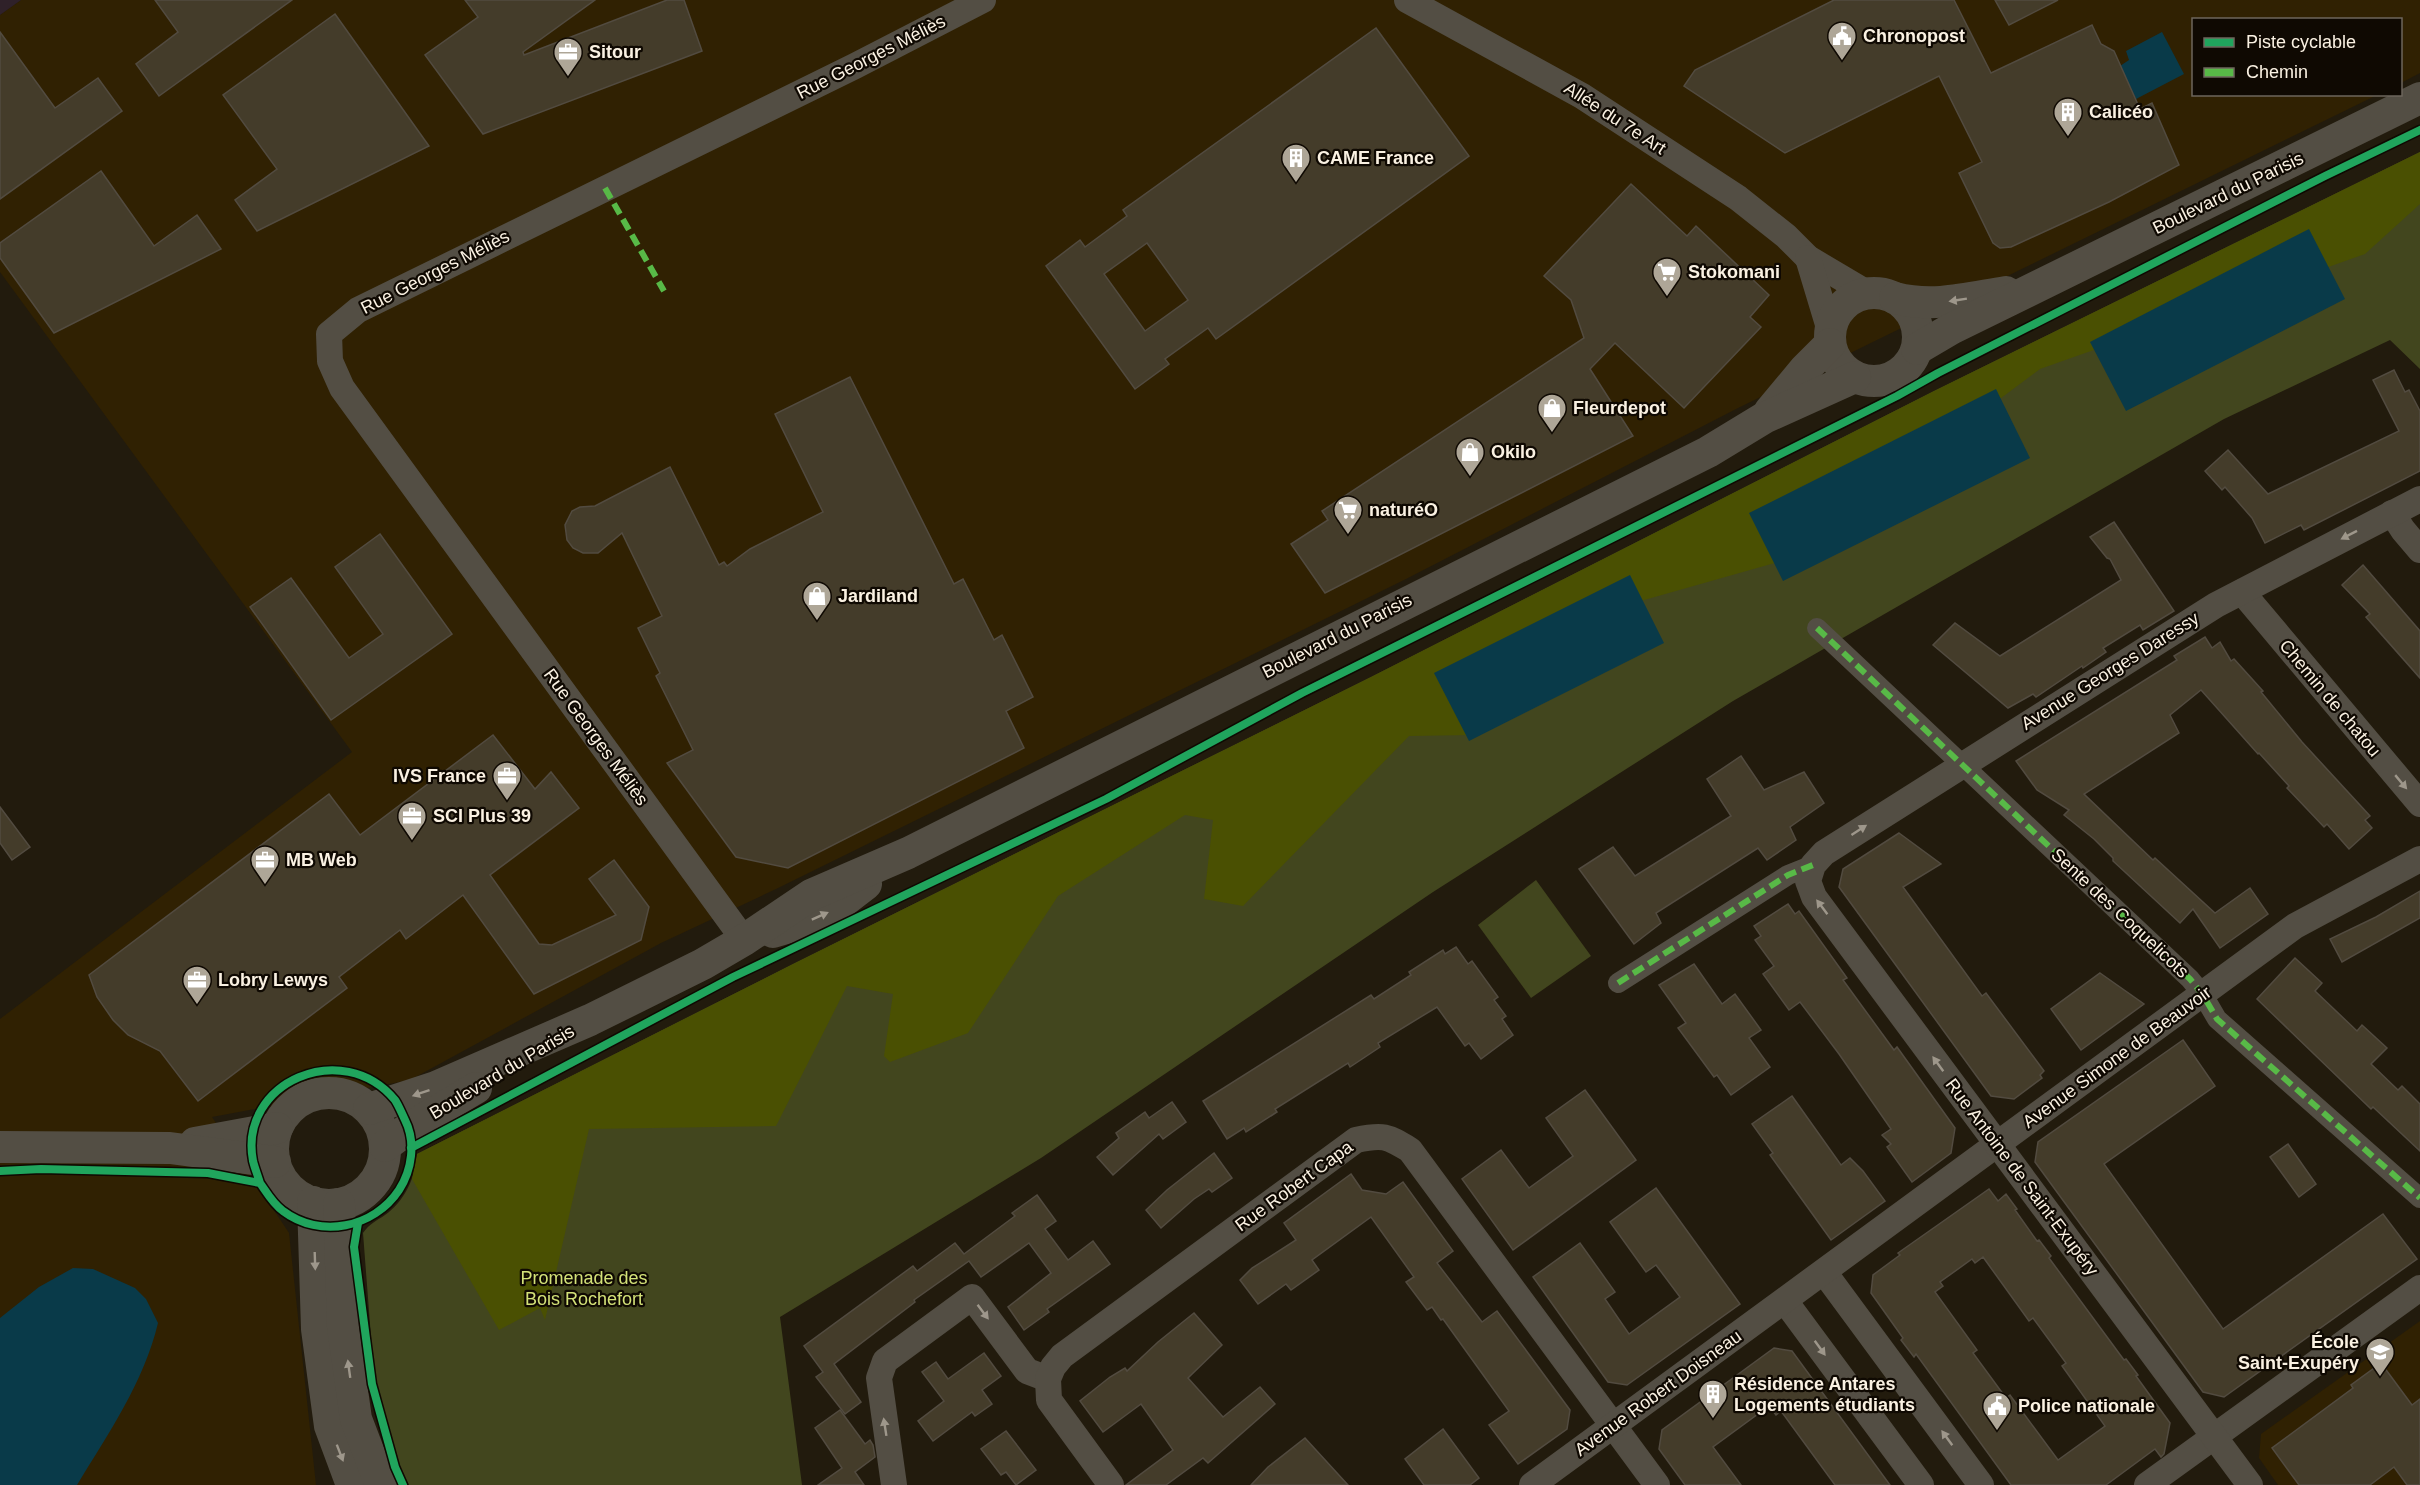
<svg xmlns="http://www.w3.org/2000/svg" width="2420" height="1485" font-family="Arial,sans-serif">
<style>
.built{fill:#302102}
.industrial{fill:#2f2129}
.green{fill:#42461e}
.forest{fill:#4a5002}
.water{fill:#093a49}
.building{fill:#443c2a;stroke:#524b40;stroke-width:1.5;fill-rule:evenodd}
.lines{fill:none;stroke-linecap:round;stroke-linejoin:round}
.pedestrian{stroke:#534e44;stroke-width:20}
.minor{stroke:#534e44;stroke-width:26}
.tertiary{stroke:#534e44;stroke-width:32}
.quiet{stroke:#58b947;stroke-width:6;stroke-dasharray:12 6;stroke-linecap:butt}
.cycleway-casing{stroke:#0f0902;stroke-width:11}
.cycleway{stroke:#20a55d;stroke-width:8}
.oneway{fill:#9e978b}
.labels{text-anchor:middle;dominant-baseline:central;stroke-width:4.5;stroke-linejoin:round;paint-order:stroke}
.poi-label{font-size:18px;font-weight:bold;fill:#faf1e2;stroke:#0f0902;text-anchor:start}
.street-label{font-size:18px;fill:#faf1e2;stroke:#0f0902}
.park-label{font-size:18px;fill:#d3e178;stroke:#0f0902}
</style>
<rect width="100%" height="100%" fill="#221b0d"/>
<!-- built -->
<g class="built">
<polygon points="21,0 2420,0 2420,73 2401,83 2400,20 2194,20 2194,94 2377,95 1738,408 1406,579 776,889 661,943 410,1080 212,1117 289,1233 316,1485 0,1485 0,1019 352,752 0,272 0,15"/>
<polygon points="2420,1321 2420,1485 2278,1485 2259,1458 2261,1434"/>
</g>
<!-- industrial -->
<polygon class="industrial" points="0,0 21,0 0,15"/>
<!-- green -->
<g class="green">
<path d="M 2420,152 L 2420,369 L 2390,340 L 2224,419 L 1733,701 L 1433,892 L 1041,1158 L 780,1317 L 802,1485 L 409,1485 L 402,1473 L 374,1376 L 363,1233 C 369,1224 376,1221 385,1215 C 404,1202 416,1177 417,1154 L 793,964 L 1371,677 L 1934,391 Z"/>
<polygon points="1536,880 1591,956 1531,998 1478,925"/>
</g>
<!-- forest -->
<polygon class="forest" points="2420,152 2420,204 2365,254 2040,369 1782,561 1563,623 1473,735 1409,736 1243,906 1204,899 1213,820 1185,815 1058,896 968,1033 890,1062 884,1056 893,994 847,986 776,1126 589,1129 545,1320 540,1308 499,1330 412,1179 417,1154 793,964 1371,677 1934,391"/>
<!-- water -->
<g class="water">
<polygon points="2162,32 2184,74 2136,99 2120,66 2129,60 2126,51"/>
<polygon points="2309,229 2345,299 2126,411 2090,342"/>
<polygon points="1996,389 2030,458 1783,581 1749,513"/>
<polygon points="1630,575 1664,643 1469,741 1434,673"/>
<path d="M 73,1268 L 93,1269 L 135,1288 L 146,1299 L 158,1323 C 144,1382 108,1434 77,1485 L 0,1485 L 0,1318 L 39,1287 Z"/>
</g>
<!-- building -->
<g class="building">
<polygon points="155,0 292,0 159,96 136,64 178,32"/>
<polygon points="465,0 595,0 523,52 524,55 667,0 684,0 702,51 483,134 425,55 478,17"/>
<polygon points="1834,0 1954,0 1991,73 2092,25 2101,44 2114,51 2140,109 2152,103 2179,165 2109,202 2011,247 2000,248 1993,243 1959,173 1982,162 1939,76 1785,153 1684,86 1695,70"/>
<polygon points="1995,0 2058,0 2009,25"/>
<polygon points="335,14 429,146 257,231 235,200 277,169 223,95"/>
<path d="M 1376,28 L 1469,156 L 1216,339 L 1208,328 L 1165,359 L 1169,364 L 1135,389 L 1046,266 L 1080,240 L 1085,247 L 1127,216 L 1123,210 ZM 1147,243 L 1188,300 L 1145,331 L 1104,274 Z"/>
<polygon points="0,32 55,108 98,78 122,111 0,199"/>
<polygon points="101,171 154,246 197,215 221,249 54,333 0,258 0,243"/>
<polygon points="1631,184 1687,236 1696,226 1769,295 1750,317 1761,327 1684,408 1615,343 1590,369 1633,436 1325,593 1291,544 1328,520 1322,511 1584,338 1571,300 1544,276"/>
<polygon points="2394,370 2405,392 2409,390 2420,411 2420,471 2304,530 2301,525 2265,543 2252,518 2225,487 2222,490 2205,471 2228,450 2268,494 2399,431 2373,380"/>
<polygon points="850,377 954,584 963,579 994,640 1002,635 1033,697 1006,711 1024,748 788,868 736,857 667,763 693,750 656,676 660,673 638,628 662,616 622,533 598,553 583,553 573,548 567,540 565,525 572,511 580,507 595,506 670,467 719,565 724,562 727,566 750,549 823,512 775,414"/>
<polygon points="2114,522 2174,611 2143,630 2140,625 2103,648 2106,652 2083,668 2082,666 2036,697 2033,694 2008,708 1933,645 1955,623 2000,656 2121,580 2110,559 2107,558 2090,537"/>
<polygon points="380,534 452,634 331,720 250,607 291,578 349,658 383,634 335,567"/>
<polygon points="2363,565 2420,631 2420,678 2366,617 2370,614 2342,585"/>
<polygon points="2205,637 2212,648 2220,642 2231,661 2234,659 2263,691 2261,692 2302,742 2370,816 2365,820 2372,828 2349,849 2327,824 2324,827 2287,788 2289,786 2259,753 2258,754 2201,690 2170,715 2179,733 2084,794 2153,860 2155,858 2215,913 2250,888 2268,914 2220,948 2193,909 2180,923 2113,861 2113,858 2094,839 2064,815 2069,810 2037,790 2016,761 2177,660 2174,656"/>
<polygon points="493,735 535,789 551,772 579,808 490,875 539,944 552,945 616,915 589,879 614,860 649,907 641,940 534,994 463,895 406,939 400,930 339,977 347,988 198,1101 160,1051 128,1035 113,1020 97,997 89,975 329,794 360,835"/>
<polygon points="1741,756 1764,790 1804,772 1824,803 1790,827 1796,840 1767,860 1758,848 1656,913 1661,923 1634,944 1579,869 1613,847 1635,876 1731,816 1707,779"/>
<polygon points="0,807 30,847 12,860 0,843"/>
<polygon points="1899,833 1941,864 1903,887 1982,996 1986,993 2044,1071 2040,1075 2042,1078 2014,1099 1991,1096 1839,887 1843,869"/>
<polygon points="2420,891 2420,918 2342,962 2330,939 2376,917"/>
<polygon points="1788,904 1795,914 1799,911 1847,978 1843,980 1894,1050 1897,1047 1955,1128 1951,1153 1912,1182 1887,1147 1891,1144 1882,1135 1891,1129 1839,1054 1800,1002 1789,1010 1763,974 1774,966 1755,940 1761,936 1754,926"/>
<polygon points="1456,947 1468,964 1472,961 1498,997 1494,1000 1506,1016 1502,1019 1513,1035 1481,1059 1469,1043 1465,1046 1437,1007 1378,1043 1380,1047 1350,1067 1348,1063 1275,1109 1277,1112 1246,1132 1244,1128 1227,1139 1203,1101 1371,995 1374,999 1411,975 1409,972 1443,950 1445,954"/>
<polygon points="2295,958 2322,983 2315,991 2357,1031 2362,1025 2387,1048 2371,1064 2398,1090 2402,1086 2420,1104 2420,1151 2373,1107 2371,1109 2257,999"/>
<polygon points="1694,964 1722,1004 1735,994 1761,1030 1749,1038 1770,1067 1731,1095 1717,1075 1714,1077 1678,1028 1686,1023 1659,985"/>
<polygon points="2100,973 2144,1004 2081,1050 2051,1009"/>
<polygon points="2183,1040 2215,1086 2104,1164 2223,1329 2383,1214 2417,1259 2224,1397 2203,1392 2035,1162 2038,1142"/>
<polygon points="1585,1090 1636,1160 1513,1250 1462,1179 1501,1150 1529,1188 1573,1156 1546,1118"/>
<polygon points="1792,1096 1841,1165 1850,1158 1863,1171 1885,1201 1831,1240 1770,1155 1773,1153 1752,1124"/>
<polygon points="1172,1102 1186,1122 1163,1139 1159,1134 1113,1175 1097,1157 1119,1138 1116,1133 1145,1112 1149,1118"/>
<polygon points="2288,1144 2316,1184 2299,1197 2270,1157"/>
<polygon points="1214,1153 1232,1178 1212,1192 1209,1189 1194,1199 1161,1228 1146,1210 1167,1190"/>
<polygon points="1351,1174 1362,1190 1386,1194 1403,1182 1453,1251 1437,1263 1482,1322 1497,1311 1570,1410 1567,1429 1518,1464 1489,1425 1509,1411 1443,1319 1441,1320 1432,1307 1427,1310 1406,1282 1414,1277 1371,1217 1312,1260 1319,1270 1291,1290 1286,1284 1258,1304 1240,1280 1252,1268 1296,1240 1284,1223"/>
<polygon points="1656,1188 1740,1304 1627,1385 1608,1382 1533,1277 1580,1243 1615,1292 1605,1299 1629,1334 1680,1297 1656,1265 1646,1272 1610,1222"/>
<path d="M 1989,1189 L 1998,1201 L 2006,1194 L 2017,1209 L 2015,1210 L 2037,1241 L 2039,1240 L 2051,1256 L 2049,1258 L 2124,1360 L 2126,1359 L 2138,1375 L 2136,1376 L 2170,1423 L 2164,1454 L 2161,1457 L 2155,1449 L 2106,1485 L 2011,1485 L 1916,1354 L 1914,1357 L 1901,1340 L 1903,1338 L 1871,1293 L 1873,1275 L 1900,1255 L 1898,1253 ZM 1983,1257 L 2029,1321 L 2033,1318 L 2066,1363 L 2062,1366 L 2105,1426 L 2058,1460 L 2010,1395 L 2006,1398 L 1973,1353 L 1977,1350 L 1935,1292 L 1943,1286 L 1940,1282 L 1972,1259 L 1975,1263 Z"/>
<polygon points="1037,1195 1056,1221 1045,1229 1068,1260 1093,1241 1110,1264 1047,1309 1049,1312 1024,1330 1008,1307 1051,1273 1029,1243 981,1277 969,1261 914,1300 915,1302 834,1364 861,1402 845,1414 816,1377 823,1372 804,1346 913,1266 917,1271 955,1243 964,1254 1015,1216 1012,1213"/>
<polygon points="1194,1313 1222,1345 1188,1378 1223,1417 1260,1387 1275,1404 1208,1463 1203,1458 1166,1485 1126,1485 1173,1450 1141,1404 1103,1432 1080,1401 1110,1377 1125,1368 1127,1371 1158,1342"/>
<polygon points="1774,1348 1792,1351 1890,1485 1835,1485 1781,1411 1776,1415 1769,1406 1713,1447 1741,1485 1685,1485 1659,1449 1662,1430"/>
<polygon points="984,1353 1001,1376 982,1390 992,1404 975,1416 972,1412 933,1441 918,1421 944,1401 922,1372 936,1362 948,1379"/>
<polygon points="2381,1363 2412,1405 2420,1399 2420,1485 2407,1485 2394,1467 2370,1485 2299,1485 2272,1448 2353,1388 2351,1385"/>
<polygon points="840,1410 865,1444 870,1440 873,1445 875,1457 855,1472 864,1485 818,1485 842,1468 815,1428"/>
<polygon points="1443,1429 1479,1478 1470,1485 1424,1485 1405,1459"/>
<polygon points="1006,1431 1036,1470 1016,1485 1006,1472 1001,1475 981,1449"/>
<polygon points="1305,1438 1348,1485 1251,1485 1268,1467"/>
</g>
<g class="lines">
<!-- pedestrian -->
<g class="pedestrian">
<polyline points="1817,628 2190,979 2203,995 2217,1019 2420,1198"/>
<polyline points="1618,983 1788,875 1813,865"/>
</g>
<!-- minor -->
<g class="minor">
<polyline points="1407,0 1582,96 1738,198 1786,236 1808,258 1867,293"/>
<polyline points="1808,258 1830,331"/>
<polyline points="2392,513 2403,530 2420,550"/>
<polyline points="2242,592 2420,804"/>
<polyline points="744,940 342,388 330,361 329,334 358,310 855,66 983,0"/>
<polyline points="1824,1272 1981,1485"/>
<polyline points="1785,1301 1921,1485"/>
<polyline points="894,1485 879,1378 885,1361 972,1297 1027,1371 1048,1379"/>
<path d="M 1111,1485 L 1049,1400 L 1048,1379 L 1053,1367 L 1062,1356 L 1356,1140 C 1383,1134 1387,1136 1410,1150 L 1657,1485"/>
<polyline points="1532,1485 2295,926 2420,859"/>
<polyline points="2147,1485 2420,1288"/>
<polyline points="2250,1485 1814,897 1808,881 1813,865 1824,853 2216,605 2420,499"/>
</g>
<!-- tertiary -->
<g class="tertiary">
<circle cx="1874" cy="337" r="44"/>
<path d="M 1895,298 C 1934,308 1968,298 2006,292"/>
<polyline points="1917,349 1951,329 2420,98"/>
<polyline points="1770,411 1805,369 1830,344"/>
<polyline points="773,932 823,917 866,884"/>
<circle cx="329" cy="1149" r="56"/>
<polyline points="369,1109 436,1087 590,1020 703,964 744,940 811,895 908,853 1708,452 1764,418 1855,377"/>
<polyline points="195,1143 277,1128"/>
<polyline points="385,1146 409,1128 476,1088"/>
<polyline points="0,1147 170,1148 275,1162"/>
<polyline points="313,1202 317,1329 330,1426 352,1485"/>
<polyline points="339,1204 343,1327 356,1419 381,1485"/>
</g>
<!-- quiet -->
<g class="quiet">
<polyline points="605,188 664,291"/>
<polyline points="1817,628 2190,979 2203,995 2217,1019 2420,1198"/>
<polyline points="1618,983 1788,875 1813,865"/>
</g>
<!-- cycleway casing -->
<g class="cycleway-casing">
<g id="cycleway">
<polyline points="411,1148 733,977 1106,799 1302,693 1897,396 1938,373 2325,176 2420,130"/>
<path d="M 0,1171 L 41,1169 L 208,1173 L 260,1183 C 267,1193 273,1204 283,1211 C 320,1239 374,1228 399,1190 C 412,1170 416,1142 405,1120 C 402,1114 399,1106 395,1100 C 343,1037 238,1082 253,1161 C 255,1169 258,1176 260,1183"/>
<polyline points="358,1223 354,1247 372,1384 395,1467 403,1485"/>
</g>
</g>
<!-- cycleway -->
<use href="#cycleway" class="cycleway"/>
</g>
<!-- one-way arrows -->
<defs><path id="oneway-solid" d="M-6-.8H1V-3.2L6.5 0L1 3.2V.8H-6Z" transform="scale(1.5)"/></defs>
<g class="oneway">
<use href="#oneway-solid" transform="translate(1958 300) rotate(171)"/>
<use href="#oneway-solid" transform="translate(2349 535) rotate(153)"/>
<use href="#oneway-solid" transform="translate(2401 782) rotate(50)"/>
<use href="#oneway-solid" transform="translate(1859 830) rotate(-33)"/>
<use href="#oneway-solid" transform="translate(1822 907) rotate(-127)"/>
<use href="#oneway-solid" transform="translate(820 916) rotate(-24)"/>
<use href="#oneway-solid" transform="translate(1938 1064) rotate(-126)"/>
<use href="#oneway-solid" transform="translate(421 1093) rotate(161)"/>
<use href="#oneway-solid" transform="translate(315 1261) rotate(88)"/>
<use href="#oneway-solid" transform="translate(983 1312) rotate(53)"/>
<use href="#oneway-solid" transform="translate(1820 1348) rotate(54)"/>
<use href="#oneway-solid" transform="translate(349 1369) rotate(-98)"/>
<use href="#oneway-solid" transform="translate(885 1427) rotate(-99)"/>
<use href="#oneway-solid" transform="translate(1947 1438) rotate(-126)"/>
<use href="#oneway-solid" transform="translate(340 1453) rotate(69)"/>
</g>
<!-- icons -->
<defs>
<g id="civic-pin" transform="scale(1.5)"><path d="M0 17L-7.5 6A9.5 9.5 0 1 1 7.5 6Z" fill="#aea697" stroke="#0f0902"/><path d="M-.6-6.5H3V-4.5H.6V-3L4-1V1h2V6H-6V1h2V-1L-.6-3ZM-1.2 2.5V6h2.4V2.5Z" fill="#fff"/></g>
<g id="office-pin" transform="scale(1.5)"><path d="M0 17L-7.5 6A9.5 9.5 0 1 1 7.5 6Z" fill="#aea697" stroke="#0f0902"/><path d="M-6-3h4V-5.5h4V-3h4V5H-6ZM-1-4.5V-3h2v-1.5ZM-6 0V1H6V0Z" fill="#fff"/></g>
<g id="building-pin" transform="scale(1.5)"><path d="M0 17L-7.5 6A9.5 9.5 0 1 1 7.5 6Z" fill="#aea697" stroke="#0f0902"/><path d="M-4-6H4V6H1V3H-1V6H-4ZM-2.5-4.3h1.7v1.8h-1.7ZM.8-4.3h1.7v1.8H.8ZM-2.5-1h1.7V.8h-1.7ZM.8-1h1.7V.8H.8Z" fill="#fff"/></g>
<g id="supermarket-pin" transform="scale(1.5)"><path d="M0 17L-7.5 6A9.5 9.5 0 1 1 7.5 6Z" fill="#aea697" stroke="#0f0902"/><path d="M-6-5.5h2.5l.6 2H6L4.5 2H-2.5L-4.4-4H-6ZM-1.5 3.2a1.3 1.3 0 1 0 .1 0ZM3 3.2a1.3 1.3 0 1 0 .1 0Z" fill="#fff"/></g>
<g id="shop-pin" transform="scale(1.5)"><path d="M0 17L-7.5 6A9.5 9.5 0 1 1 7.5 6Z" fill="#aea697" stroke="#0f0902"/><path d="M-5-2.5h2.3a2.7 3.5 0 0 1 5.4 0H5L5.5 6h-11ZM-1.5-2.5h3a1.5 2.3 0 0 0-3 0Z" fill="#fff"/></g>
<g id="school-pin" transform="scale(1.5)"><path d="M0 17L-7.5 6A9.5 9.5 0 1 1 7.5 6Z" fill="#aea697" stroke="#0f0902"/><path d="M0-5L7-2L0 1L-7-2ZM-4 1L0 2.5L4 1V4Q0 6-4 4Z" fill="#fff"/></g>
</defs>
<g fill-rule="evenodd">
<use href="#civic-pin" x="1842" y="36"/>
<use href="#office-pin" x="568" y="52"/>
<use href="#building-pin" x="2068" y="112"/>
<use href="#building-pin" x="1296" y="158"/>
<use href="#supermarket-pin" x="1667" y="272"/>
<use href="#shop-pin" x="1552" y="408"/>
<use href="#shop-pin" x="1470" y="452"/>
<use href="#supermarket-pin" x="1348" y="510"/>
<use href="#shop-pin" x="817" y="596"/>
<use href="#office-pin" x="507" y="776"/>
<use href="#office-pin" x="412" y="816"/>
<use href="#office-pin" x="265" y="860"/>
<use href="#office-pin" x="197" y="980"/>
<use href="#school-pin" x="2380" y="1352"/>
<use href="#building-pin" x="1713" y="1394"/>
<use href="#civic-pin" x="1997" y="1406"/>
</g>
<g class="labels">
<!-- poi labels -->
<g class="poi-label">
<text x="1863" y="36">Chronopost</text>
<text x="589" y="52">Sitour</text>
<text x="2089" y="112">Calicéo</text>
<text x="1317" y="158">CAME France</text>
<text x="1688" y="272">Stokomani</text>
<text x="1573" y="408">Fleurdepot</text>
<text x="1491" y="452">Okilo</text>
<text x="1369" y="510">naturéO</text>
<text x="838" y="596">Jardiland</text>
<text x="486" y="776" text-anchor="end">IVS France</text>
<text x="433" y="816">SCI Plus 39</text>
<text x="286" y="860">MB Web</text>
<text x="218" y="980">Lobry Lewys</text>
<text x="2359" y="1342" text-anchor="end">École<tspan x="2359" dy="21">Saint-Exupéry</tspan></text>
<text x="1734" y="1384">Résidence Antares<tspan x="1734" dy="21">Logements étudiants</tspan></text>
<text x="2018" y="1406">Police nationale</text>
</g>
<!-- street labels -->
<g class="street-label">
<text transform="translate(871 57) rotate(-27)">Rue Georges Méliès</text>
<text transform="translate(1615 118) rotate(33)">Allée du 7e Art</text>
<text transform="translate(2228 193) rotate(-26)">Boulevard du Parisis</text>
<text transform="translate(435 272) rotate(-27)">Rue Georges Méliès</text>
<text transform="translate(1337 636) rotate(-27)">Boulevard du Parisis</text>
<text transform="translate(2110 671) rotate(-32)">Avenue Georges Daressy</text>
<text transform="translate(2330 698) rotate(50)">Chemin de chatou</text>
<text transform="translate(596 737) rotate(54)">Rue Georges Méliès</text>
<text transform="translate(2120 913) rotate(43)">Sente des Coquelicots</text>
<text transform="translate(2117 1057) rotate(-36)">Avenue Simone de Beauvoir</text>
<text transform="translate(502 1072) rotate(-31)">Boulevard du Parisis</text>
<text transform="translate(2022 1177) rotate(53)">Rue Antoine de Saint-Exupéry</text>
<text transform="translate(1294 1186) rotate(-36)">Rue Robert Capa</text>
<text transform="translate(1658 1393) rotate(-36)">Avenue Robert Doisneau</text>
</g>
<!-- park labels -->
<g class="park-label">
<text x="584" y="1278">Promenade des<tspan x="584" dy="21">Bois Rochefort</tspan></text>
</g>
</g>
<!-- legend -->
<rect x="2192" y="18" width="210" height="78" fill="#0f0902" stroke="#6d665c" stroke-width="1.5"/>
<rect x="2204" y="38" width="30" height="9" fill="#20a55d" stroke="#6d665c" stroke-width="1.5"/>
<text x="2246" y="48" font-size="18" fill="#faf1e2">Piste cyclable</text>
<rect x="2204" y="68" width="30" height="9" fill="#58b947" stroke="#6d665c" stroke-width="1.5"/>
<text x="2246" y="78" font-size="18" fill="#faf1e2">Chemin</text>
</svg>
